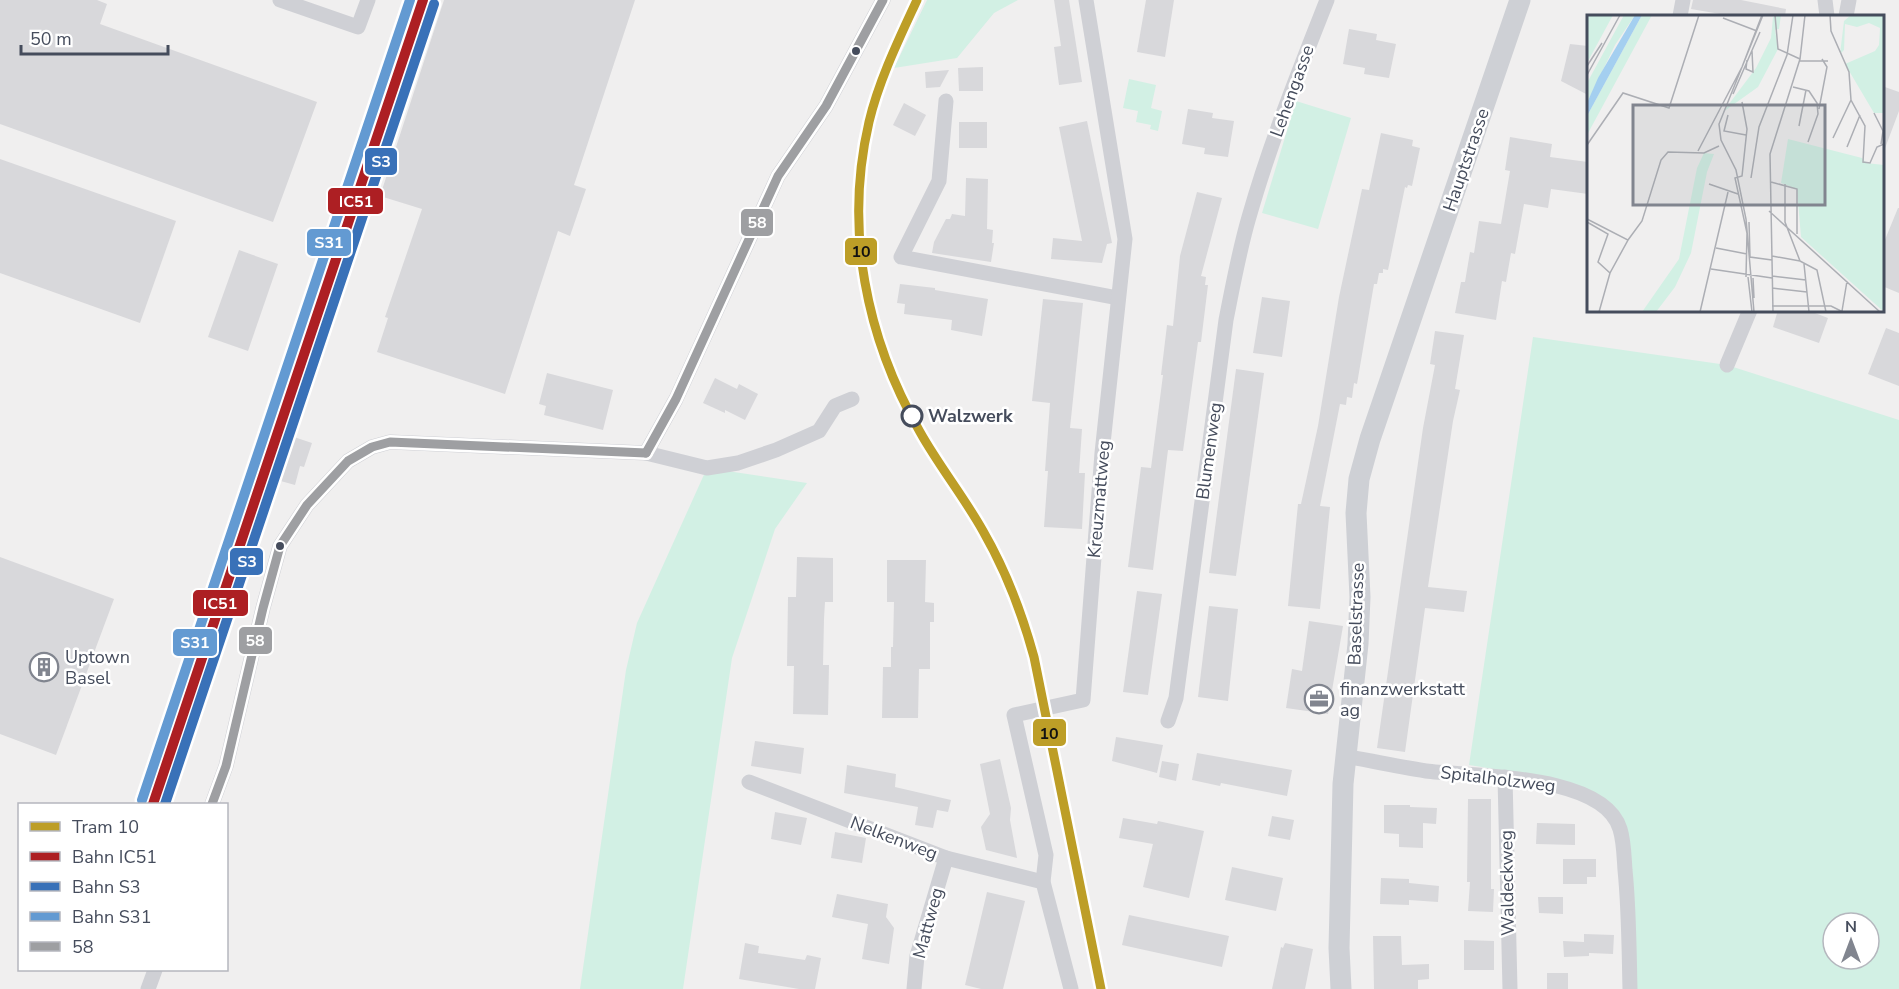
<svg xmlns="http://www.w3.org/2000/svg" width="1899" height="989" font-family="'Nunito Sans',sans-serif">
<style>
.green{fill:#d2f0e4;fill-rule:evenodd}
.building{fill:#d8d8db}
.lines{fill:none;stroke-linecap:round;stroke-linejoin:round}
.minor{stroke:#cfd0d5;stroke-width:15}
.secondary{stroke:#ced0d5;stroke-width:21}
.bus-1-casing{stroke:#fff;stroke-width:14}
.bus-1{stroke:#9e9fa2;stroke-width:9}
.rail-1-casing{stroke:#fff;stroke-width:15}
.rail-2-casing{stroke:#fff;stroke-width:15}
.rail-3-casing{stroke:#fff;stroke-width:15}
.rail-1{stroke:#ad1f23;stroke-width:10}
.rail-2{stroke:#3971b8;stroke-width:10}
.rail-3{stroke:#639ad2;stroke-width:10}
.tram-1-casing{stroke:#fff;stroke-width:14}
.tram-1{stroke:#bd9e27;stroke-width:9}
.bus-dot{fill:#454c5c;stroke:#fff;stroke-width:2}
.stop-dot{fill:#fff;stroke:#454c5c;stroke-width:3}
.labels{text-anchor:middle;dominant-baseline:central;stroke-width:5;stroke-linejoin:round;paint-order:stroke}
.street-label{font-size:18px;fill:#454c5c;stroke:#fff}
.stop-label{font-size:18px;font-weight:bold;fill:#454c5c;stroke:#fff;text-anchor:start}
.poi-label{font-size:18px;fill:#454c5c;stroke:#fff;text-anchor:start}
.inset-road{fill:none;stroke:#acaeb4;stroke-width:1.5}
.view{fill:#81858f;fill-opacity:0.15;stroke:#81858f;stroke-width:3}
.inset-edge{fill:none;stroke:#454c5c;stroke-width:3}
.line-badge{stroke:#fff;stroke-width:2}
.badge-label{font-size:16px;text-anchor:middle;font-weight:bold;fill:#fff}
.pale-badge-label{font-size:16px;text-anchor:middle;font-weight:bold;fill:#111}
</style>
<rect width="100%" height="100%" fill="#f0efef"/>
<!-- green -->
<g class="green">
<polygon points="927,0 1018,0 994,13 957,58 894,68"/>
<polygon points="1129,79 1156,85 1151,108 1162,111 1158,131 1150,129 1151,125 1136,122 1138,111 1123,108"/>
<polygon points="1296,101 1351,118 1318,229 1262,213"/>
<path d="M 1533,337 L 1727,365 L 1899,420 L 1899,989 L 1636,989 L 1624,824 L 1607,800 L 1558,779 L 1469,765 ZM 1833,923 L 1869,923 L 1869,959 L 1833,959 Z"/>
<polygon points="707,468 807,483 775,529 732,658 683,989 580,989 626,670 637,623"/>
</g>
<!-- building -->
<g class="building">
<polygon points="0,0 97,0 107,4 100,24 317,102 273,222 0,124"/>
<polygon points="444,0 635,0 574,185 586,189 570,236 558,231 505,394 377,352 388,318 385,317 422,209 380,196"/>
<polygon points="1054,0 1069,0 1082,82 1059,85 1054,47 1061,46"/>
<polygon points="1146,0 1174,0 1165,57 1137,52"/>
<polygon points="1693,0 1741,0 1786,9 1785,16 1732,16 1691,9"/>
<polygon points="1349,29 1377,34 1376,40 1396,44 1389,78 1364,74 1365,68 1343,64"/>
<polygon points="1570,44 1588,46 1588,95 1561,81"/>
<polygon points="983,67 983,91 959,91 958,68"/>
<polygon points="949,70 940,87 926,88 925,72"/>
<polygon points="1882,86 1899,92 1899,111 1884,151 1882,151"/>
<polygon points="904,103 926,115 915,136 893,125"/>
<polygon points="1188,109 1213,113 1212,118 1234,121 1228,157 1204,154 1205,148 1182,144"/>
<polygon points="1087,121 1112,243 1107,244 1102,263 1051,259 1053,238 1082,241 1059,127"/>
<rect x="959" y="122" width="28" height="26"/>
<polygon points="1381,133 1413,140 1412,146 1420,148 1412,186 1408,185 1407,188 1405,187 1388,270 1383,269 1383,273 1379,273 1377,284 1374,284 1357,384 1354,383 1352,398 1347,397 1346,405 1340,404 1320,506 1330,507 1320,609 1288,606 1298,504 1301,504 1318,426 1339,297 1362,189 1369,190"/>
<polygon points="1510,137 1552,144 1550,157 1588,162 1588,194 1551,189 1548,208 1524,204 1515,254 1511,253 1506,282 1502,281 1496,320 1455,313 1461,282 1465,282 1470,252 1474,253 1479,221 1501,224 1510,171 1505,170"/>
<polygon points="0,159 176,221 140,323 0,273"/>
<polygon points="966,178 988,179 987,229 993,230 992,243 994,243 991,262 932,253 934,242 946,219 950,219 952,214 965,216"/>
<polygon points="1197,192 1222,198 1201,276 1206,277 1205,285 1208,285 1201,342 1198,342 1183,451 1168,450 1153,570 1128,567 1141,467 1151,468 1163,375 1161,375 1167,325 1173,326 1180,256"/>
<polygon points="1898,208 1899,208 1899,293 1882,286 1882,247"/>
<polygon points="239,250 278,264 248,351 208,337"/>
<polygon points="900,284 935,288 935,290 988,299 982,336 951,330 952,320 904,314 905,304 897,303"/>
<polygon points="1262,297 1290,301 1282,357 1253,353"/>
<polygon points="1043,299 1083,303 1070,428 1082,429 1079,473 1085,473 1082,529 1044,527 1048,471 1045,471 1050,403 1032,401"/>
<polygon points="1778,310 1807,310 1828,318 1819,343 1773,327"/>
<polygon points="1886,328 1899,333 1899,386 1868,374"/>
<polygon points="1435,331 1464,335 1455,389 1460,390 1453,421 1428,587 1467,591 1464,612 1425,608 1405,752 1377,748 1423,428 1435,365 1430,364"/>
<polygon points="1236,369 1264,373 1236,576 1209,573"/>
<polygon points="547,373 613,390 603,430 544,415 546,406 539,404"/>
<polygon points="715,378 737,389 739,384 758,394 745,420 725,410 725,413 703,403"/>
<polygon points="291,436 312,443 304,467 300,466 295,485 277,480"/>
<polygon points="0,557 114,599 56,755 0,734"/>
<polygon points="797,557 833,558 833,602 825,602 824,619 823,665 829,665 828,715 793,714 794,666 787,666 788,597 796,597"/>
<polygon points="887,560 926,560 925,602 934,603 934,622 930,622 930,669 919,669 918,718 882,718 883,667 891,667 891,647 893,647 894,602 887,602"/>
<polygon points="1137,591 1162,594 1148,695 1123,692"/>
<polygon points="1209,606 1238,609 1228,701 1198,697"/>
<polygon points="1309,621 1343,626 1328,714 1286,708 1292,669 1302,671"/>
<polygon points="1116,737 1163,745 1157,773 1112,761"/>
<polygon points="755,741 804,748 801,774 751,766"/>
<polygon points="1197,753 1292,770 1287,796 1221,783 1220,786 1192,780"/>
<polygon points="1000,759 1011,808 1010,820 1017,858 986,850 981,827 990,814 980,764"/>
<polygon points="1162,761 1179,764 1176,781 1159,777"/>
<polygon points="847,765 896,774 895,787 951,800 948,812 937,810 933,828 915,825 918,807 844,793"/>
<polygon points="1468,799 1491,799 1491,889 1494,889 1493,912 1468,911 1470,882 1467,882"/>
<polygon points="1384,805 1410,805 1410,807 1437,808 1436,824 1423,823 1423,848 1399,847 1399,834 1384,833"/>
<polygon points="775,812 807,818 801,845 771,839"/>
<polygon points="1272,816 1294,820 1290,840 1268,836"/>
<polygon points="1123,818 1157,824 1158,821 1204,831 1189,898 1143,887 1153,844 1119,838"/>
<polygon points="1537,823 1575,824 1575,845 1536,844"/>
<polygon points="835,832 866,838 862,863 831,858"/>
<polygon points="1563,859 1596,859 1596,877 1587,877 1587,884 1563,884"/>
<polygon points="1232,867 1283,878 1276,911 1225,900"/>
<polygon points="1381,878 1409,879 1409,883 1439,886 1438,902 1409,900 1409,905 1380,904"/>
<polygon points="987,892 1025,901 1003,989 981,989 965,985"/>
<polygon points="837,894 888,904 886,917 894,928 889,964 862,959 868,924 832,917"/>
<polygon points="1538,897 1563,897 1563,914 1539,913"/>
<polygon points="1129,915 1229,936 1222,967 1122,945"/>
<polygon points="1584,934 1614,935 1613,954 1589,953 1589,956 1564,957 1563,941 1584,942"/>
<polygon points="1373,936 1401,936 1402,965 1429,964 1429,979 1418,980 1418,989 1374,989"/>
<polygon points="1464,940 1494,941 1494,970 1464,970"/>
<polygon points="745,943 759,946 758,953 805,960 807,955 821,958 815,989 799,989 739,979"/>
<polygon points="1285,943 1313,949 1305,989 1272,989 1281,947 1283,948"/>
<rect x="1547" y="973" width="21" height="16"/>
</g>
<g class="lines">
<!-- minor -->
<g class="minor">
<polyline points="280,0 358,27 368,0"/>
<polyline points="1825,0 1827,16"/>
<polyline points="1680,16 1683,0"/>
<polyline points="1846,16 1849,0"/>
<polyline points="946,101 939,181 901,257 1118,298"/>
<polyline points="1727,365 1750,310"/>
<polyline points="646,453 676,399 778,176 826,106 883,0"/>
<path d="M 1168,721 L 1176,698 L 1226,320 C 1233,285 1239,251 1249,217 C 1270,143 1299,71 1327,0"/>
<path d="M 1345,756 C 1372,761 1399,767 1426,771 C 1473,777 1603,773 1620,829 C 1624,842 1624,857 1625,870 C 1629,909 1629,949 1630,989"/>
<polyline points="1505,777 1510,989"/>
<polyline points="749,782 946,858 1043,882"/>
<polyline points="212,804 226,766 263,608 280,546 307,505 348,461 372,447 390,442 646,453 707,468 738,463 776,450 819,431 835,406 852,399"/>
<polyline points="148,989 155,970"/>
<polyline points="914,989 917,956 946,858"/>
<polyline points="1071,989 1043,882 1046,855 1014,715 1083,700 1102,453 1125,239 1086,0"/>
</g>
<!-- secondary -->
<polyline class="secondary" points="1341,989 1339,948 1343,784 1358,644 1360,597 1356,513 1359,479 1370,439 1520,0"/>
<!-- bus-1 casing -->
<g class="bus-1-casing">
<g id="bus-1">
<polyline points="646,453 676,399 778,176 826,106 883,0"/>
<polyline points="212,804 226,766 263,608 280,546 307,505 348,461 372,447 390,442 646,453"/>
</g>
</g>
<!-- bus-1 -->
<use href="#bus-1" class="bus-1"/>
<!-- rail-1 casing -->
<g class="rail-1-casing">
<polyline id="rail-1" points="153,804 423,0"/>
</g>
<!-- rail-2 casing -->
<g class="rail-2-casing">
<polyline id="rail-2" points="165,804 434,4"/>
</g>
<!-- rail-3 casing -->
<g class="rail-3-casing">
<polyline id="rail-3" points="142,800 410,0"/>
</g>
<!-- rail-1 -->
<use href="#rail-1" class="rail-1"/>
<!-- rail-2 -->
<use href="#rail-2" class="rail-2"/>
<!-- rail-3 -->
<use href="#rail-3" class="rail-3"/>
<!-- tram-1 casing -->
<g class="tram-1-casing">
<path id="tram-1" d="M 917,0 C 899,39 879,80 869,122 C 844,229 866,338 920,432 C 939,466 964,497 983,531 C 1006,571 1022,613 1034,657 L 1101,989"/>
</g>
<!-- tram-1 -->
<use href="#tram-1" class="tram-1"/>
</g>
<!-- icons -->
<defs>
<g id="building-ring" transform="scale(1.5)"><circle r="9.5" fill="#fff" stroke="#81858f" stroke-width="1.5"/><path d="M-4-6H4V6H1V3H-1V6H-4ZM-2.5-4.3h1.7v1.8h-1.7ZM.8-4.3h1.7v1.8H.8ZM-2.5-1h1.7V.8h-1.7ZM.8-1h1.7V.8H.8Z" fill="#81858f"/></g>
<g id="office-ring" transform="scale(1.5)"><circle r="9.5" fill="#fff" stroke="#81858f" stroke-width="1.5"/><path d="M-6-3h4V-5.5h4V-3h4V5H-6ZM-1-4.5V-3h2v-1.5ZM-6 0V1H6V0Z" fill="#81858f"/></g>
</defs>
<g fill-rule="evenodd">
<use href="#building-ring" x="44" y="667"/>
<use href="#office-ring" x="1319" y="699"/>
</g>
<!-- markers -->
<g class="bus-dot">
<circle cx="856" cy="51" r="5"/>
<circle cx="280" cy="546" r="5"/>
</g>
<circle class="stop-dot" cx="912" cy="416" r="10"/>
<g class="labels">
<!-- street labels -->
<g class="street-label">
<text transform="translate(1292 91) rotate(-70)">Lehengasse</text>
<text transform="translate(1466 160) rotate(-71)">Hauptstrasse</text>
<text transform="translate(1209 451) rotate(-82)">Blumenweg</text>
<text transform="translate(1099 499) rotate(-85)">Kreuzmattweg</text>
<text transform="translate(1356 614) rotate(-88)">Baselstrasse</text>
<text transform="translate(1498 779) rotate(7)">Spitalholzweg</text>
<text transform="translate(894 838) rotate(21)">Nelkenweg</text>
<text transform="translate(1507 883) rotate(-91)">Waldeckweg</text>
<text transform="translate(928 923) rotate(-75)">Mattweg</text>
</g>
<!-- stop labels -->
<g class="stop-label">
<text x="928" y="416">Walzwerk</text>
</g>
<!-- poi labels -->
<g class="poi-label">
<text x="65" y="657">Uptown<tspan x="65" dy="21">Basel</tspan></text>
<text x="1340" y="689">finanzwerkstatt<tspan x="1340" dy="21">ag</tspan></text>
</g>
</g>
<!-- overview -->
<g transform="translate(1587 15)">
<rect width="297" height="297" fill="#f0efef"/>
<path d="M 0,0 L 26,0 L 0,48 ZM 37,0 L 48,0 L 28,30 L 0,88 L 0,68 ZM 55,0 L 65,0 L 0,120 L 0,101 ZM 194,0 L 192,14 L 188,15 L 191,34 L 171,72 L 136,97 L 169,53 L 184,23 L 186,2 ZM 264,0 L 297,0 L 297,98 L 287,98 L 258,49 L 288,36 L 292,30 L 293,13 L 282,8 L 270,12 L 258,9 L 257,35 L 253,39 L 257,6 ZM 201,124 L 275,143 L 279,148 L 297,150 L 297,297 L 214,222 L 210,174 L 194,168 ZM 117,138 L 127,139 L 120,157 L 104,238 L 88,272 L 69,297 L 55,297 L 92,244 L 110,153 Z" fill="#d2f0e4"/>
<path d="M 48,0 L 55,0 L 0,101 L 0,88 L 11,63 Z" fill="#a4cff0"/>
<path class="inset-road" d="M 188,0 L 191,34 L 213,44M 243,0 L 244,16 L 262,57 L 264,85 L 278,111 L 276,147 L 283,148 L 290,132 L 297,129M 136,3 L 170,16M 160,45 L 159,54 L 166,57 L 165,36M 212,46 L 241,46M 0,51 L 15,28M 0,60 L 33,0M 206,72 L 222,76 L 230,88 L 231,99 L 221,127M 146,79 L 173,17M 155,87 L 160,114 L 155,161 L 148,163 L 160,218 L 159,262M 232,94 L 240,52 L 235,44M 287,98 L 296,116 L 294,129M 141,100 L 137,116 L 159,120M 212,111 L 219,75M 246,123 L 264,85M 0,130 L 36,78 L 82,93 L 112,0M 260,132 L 273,100M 111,136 L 155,52 L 175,0M 164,163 L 172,112 L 200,40 L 206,0M 184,167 L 210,174 L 210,219M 122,169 L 151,179M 198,169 L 198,207 L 213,246M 182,196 L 293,297M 0,204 L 41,225 L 23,258 L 12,297M 0,207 L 21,219 L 11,247 L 23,258M 162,207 L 163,242 L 185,245M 41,225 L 55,206 L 74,145 L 81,137 L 117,138 L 132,131M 129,233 L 160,239M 185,241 L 213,246 L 230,255 L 239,297M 217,249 L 222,297M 124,254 L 185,263M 185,261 L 219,265M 161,262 L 165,297M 166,263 L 167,283M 185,273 L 220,277M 185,291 L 244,291 L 256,297M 255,296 L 260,266M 113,297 L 141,177M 167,297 L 159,204 L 149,155 L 134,125 L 132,109 L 176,0M 186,297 L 183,139 L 213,44 L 218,0"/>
<path class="view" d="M 46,90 L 238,90 L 238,190 L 46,190 Z"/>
<rect width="297" height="297" class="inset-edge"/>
</g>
<g class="line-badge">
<rect x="364" y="147" width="34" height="29" rx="6" fill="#3971b8"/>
<rect x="327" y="187" width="57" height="28" rx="6" fill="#ad1f23"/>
<rect x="740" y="208" width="34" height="29" rx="6" fill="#9e9fa2"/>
<rect x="306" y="228" width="46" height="29" rx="6" fill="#639ad2"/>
<rect x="844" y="237" width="34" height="29" rx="6" fill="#bd9e27"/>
<rect x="229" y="547" width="35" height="29" rx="6" fill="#3971b8"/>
<rect x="192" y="589" width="57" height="28" rx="6" fill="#ad1f23"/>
<rect x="238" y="626" width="35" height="29" rx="6" fill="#9e9fa2"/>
<rect x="172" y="628" width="46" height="29" rx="6" fill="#639ad2"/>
<rect x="1032" y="718" width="35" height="29" rx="6" fill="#bd9e27"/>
</g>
<g class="badge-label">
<text x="381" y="167">S3</text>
<text x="356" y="207">IC51</text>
<text x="757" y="228">58</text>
<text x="329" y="248">S31</text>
<text x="247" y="567">S3</text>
<text x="220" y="609">IC51</text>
<text x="255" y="646">58</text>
<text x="195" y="648">S31</text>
</g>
<g class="pale-badge-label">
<text x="861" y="257">10</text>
<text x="1049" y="739">10</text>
</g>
<!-- legend -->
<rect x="18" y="803" width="210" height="168" fill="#ffffff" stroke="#b5b7be" stroke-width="1.5"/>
<rect x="30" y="822" width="30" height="9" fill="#bd9e27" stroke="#b5b7be" stroke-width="1.5"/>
<text x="72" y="833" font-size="18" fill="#454c5c">Tram 10</text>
<rect x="30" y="852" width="30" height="9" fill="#ad1f23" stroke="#b5b7be" stroke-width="1.5"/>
<text x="72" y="863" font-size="18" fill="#454c5c">Bahn IC51</text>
<rect x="30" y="882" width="30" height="9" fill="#3971b8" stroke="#b5b7be" stroke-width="1.5"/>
<text x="72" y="893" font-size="18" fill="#454c5c">Bahn S3</text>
<rect x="30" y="912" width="30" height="9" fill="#639ad2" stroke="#b5b7be" stroke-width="1.5"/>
<text x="72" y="923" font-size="18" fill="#454c5c">Bahn S31</text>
<rect x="30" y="942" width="30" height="9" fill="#9e9fa2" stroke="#b5b7be" stroke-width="1.5"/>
<text x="72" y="953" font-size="18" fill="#454c5c">58</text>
<!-- north arrow -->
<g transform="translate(1851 941)"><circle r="28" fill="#ffffff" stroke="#b5b7be" stroke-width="1.5"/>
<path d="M0-4.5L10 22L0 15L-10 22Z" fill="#81858f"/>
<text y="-9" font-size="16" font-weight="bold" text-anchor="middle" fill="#454c5c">N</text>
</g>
<!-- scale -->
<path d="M21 45v9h147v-9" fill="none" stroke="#454c5c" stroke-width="3"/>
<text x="30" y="45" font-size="18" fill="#454c5c" stroke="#ffffff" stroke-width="4.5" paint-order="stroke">50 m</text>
</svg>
